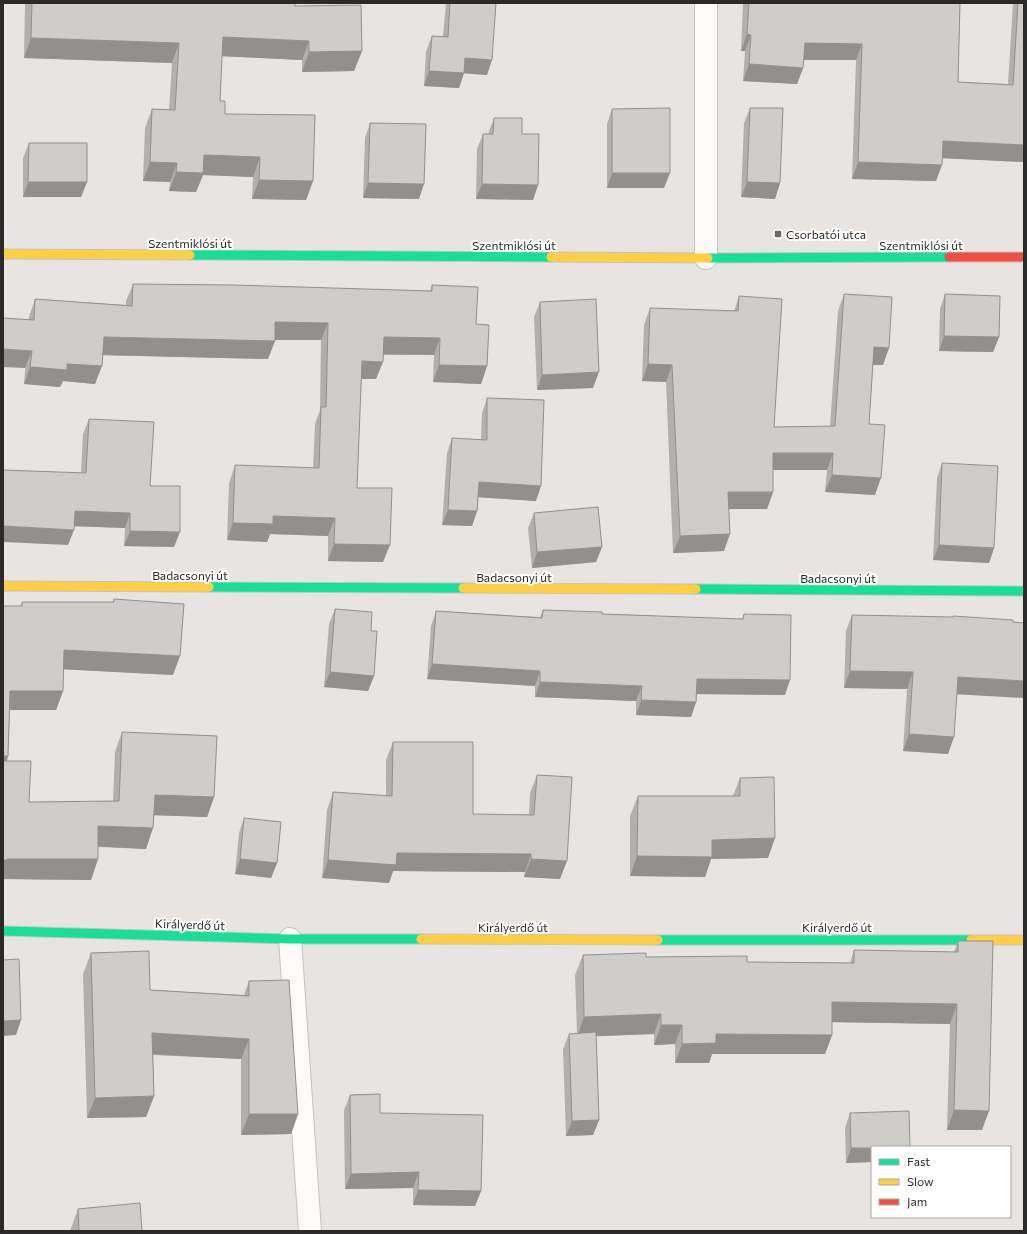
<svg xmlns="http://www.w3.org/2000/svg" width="1027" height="1234" font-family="Commissioner,sans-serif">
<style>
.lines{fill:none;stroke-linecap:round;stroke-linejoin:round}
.street-casing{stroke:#c4c3c3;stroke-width:24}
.fast-casing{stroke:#c4c3c3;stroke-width:11}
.slow-casing{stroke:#c4c3c3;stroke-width:11}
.jam-casing{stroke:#c4c3c3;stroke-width:11}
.street{stroke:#fcfbfa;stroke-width:22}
.fast{stroke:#16e098;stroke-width:9}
.slow{stroke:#ffcf43;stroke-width:9}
.jam{stroke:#f24e42;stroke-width:9}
.wall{fill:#b2b0ae}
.shaded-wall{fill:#91908d}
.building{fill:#cfcdca;stroke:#91908d}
.poi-dot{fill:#6c6b6a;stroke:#fff;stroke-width:1.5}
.labels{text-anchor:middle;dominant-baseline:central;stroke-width:4;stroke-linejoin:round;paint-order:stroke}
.poi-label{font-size:12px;fill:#2a2a2a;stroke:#fff;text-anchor:start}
.street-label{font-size:12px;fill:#2a2a2a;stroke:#fff}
</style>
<rect width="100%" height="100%" fill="#e8e4e1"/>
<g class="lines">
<!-- street casing -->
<g class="street-casing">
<g id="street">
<polyline points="706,3 706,258"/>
<polyline points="290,939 310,1231"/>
</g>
</g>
<!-- fast casing -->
<g class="fast-casing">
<g id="fast">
<polyline points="190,255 551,257"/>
<polyline points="708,258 949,257"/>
<polyline points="209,587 463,588"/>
<polyline points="696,589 1024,591"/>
<polyline points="3,931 290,939 421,939"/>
<polyline points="658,940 971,940"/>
</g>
</g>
<!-- slow casing -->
<g class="slow-casing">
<g id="slow">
<polyline points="3,254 190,255"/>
<polyline points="551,257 708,258"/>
<polyline points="3,586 209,587"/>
<polyline points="463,588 696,589"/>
<polyline points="421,939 658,940"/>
<polyline points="971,940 1024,940"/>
</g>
</g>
<!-- jam casing -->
<g class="jam-casing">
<polyline id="jam" points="949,257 1024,257"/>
</g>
<!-- street -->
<use href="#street" class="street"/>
<!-- fast -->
<use href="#fast" class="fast"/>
<!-- slow -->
<use href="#slow" class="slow"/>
<!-- jam -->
<use href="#jam" class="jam"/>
</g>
<!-- wall -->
<g class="wall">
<polygon points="25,3 295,3 295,6 362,51 354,71 302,72 302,60 222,56 220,101 225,114 313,181 306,200 252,199 253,177 203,175 196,192 169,191 170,182 143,181 145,128 152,109 169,110 172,63 24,58"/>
<polygon points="446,3 496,3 487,75 464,73 459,88 424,86 426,51 432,36 443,36"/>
<polygon points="743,3 960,3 958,82 1008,84 1013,3 1024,3 1024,162 942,158 936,181 852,179 856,60 803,60 803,68 797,84 743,81 745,51 741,51"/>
<polygon points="750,108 780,183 775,199 741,197 744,123"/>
<polygon points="612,109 664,188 607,188 607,124"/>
<polygon points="494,118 522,134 538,185 533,200 476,199 477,149 483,134 488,134"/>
<polygon points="370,123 419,199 363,198 365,138"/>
<polygon points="29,143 87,182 81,197 23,197 23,158"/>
<polygon points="133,284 430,291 432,285 476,324 487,366 481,384 433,382 434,355 383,355 376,379 361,379 357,488 383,562 328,561 328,536 270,534 267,542 227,540 229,483 235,465 313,468 315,424 320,410 321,340 275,340 268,359 102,355 95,384 63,381 60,387 24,384 29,317 35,299 126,305 126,301"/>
<polygon points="844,294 883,365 873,365 869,424 875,495 825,492 827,470 773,470 773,492 767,509 729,509 724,551 673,553 666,382 642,381 644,325 650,308 734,311 739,296 774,427 830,426 838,311"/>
<polygon points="945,294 999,337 993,352 939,351 940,309"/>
<polygon points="540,302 593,388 537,390 534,317"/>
<polygon points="487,398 536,501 478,497 477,511 472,526 442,525 447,453 452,438 481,440 482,413"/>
<polygon points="89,419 150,486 174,547 124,546 125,528 74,526 68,545 81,473 83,434"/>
<polygon points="942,463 994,548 989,563 933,560 937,478"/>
<polygon points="534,513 602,547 596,562 532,568 528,528"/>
<polygon points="114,599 173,675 63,669 63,691 56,710 10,710 8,756 7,761 29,802 113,801 115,752 122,732 214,797 207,817 154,815 146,849 98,847 98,859 91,880 3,879 3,606 21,606 22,602 113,602"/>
<polygon points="335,609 374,676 368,691 324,687 329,624"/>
<polygon points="543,610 602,614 742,619 744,614 785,695 697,694 696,702 691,717 636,715 636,701 535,697 535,686 427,679 431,626 436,611 540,617"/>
<polygon points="852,615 957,694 948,754 903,751 907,689 844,688 846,631"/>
<polygon points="393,742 473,814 529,815 530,793 537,775 560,879 524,877 525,872 393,871 389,883 322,878 327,810 333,792 386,796 386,760"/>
<polygon points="740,778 768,858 711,859 705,877 630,876 630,816 638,796 733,796"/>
<polygon points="244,818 277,863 271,878 235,874 239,833"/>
<polygon points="958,941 982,1130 947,1130 950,1024 832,1022 832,1035 825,1054 712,1054 709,1063 675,1063 675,1044 654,1045 654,1034 596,1036 599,1120 593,1135 566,1136 563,1049 569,1034 577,1033 575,975 583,955 646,957 747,962 850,963 854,950 954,952"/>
<polygon points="91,953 150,990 244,995 249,981 298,1114 291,1134 241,1135 241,1059 153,1055 154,1096 146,1117 87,1118 83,974"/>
<polygon points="350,1095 380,1113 481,1191 475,1206 413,1205 413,1188 345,1189 344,1110"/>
<polygon points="850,1113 910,1146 910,1147 872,1147 872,1162 846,1163 845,1128"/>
<polygon points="78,1209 142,1231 70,1231"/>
</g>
<!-- shaded-wall -->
<g class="shaded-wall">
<polygon points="747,34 751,35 745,51 741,51"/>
<polygon points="223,37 309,41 302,60 216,56"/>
<polygon points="31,38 179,43 172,63 24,58"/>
<polygon points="805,43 862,44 856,60 799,60"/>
<polygon points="362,51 354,71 302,72 309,52"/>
<polygon points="465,58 492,60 487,75 460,73"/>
<polygon points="749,64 803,68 797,84 743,81"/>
<polygon points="429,71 464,73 459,88 424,86"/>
<polygon points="943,141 1024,145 1024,162 937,158"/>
<polygon points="204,155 260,157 253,177 203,175 196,192 169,191 176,172"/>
<polygon points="150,162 177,163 170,182 143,181"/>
<polygon points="858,162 942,165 936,181 852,179"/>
<polygon points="612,173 670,173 664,188 607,188"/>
<polygon points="259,180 313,181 306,200 252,199"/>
<polygon points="28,182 87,182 81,197 23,197"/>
<polygon points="747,182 780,183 775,199 741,197"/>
<polygon points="368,183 424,184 419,199 363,198"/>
<polygon points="482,184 538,185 533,200 476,199"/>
<polygon points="275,322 328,323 321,340 269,340"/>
<polygon points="944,336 999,337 993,352 939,351"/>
<polygon points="104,337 275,341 268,359 97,355"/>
<polygon points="384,337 440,338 434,355 377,354"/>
<polygon points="874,347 889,348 883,365 867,365"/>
<polygon points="3,349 32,351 25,368 3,367"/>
<polygon points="362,361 383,362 376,379 355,379"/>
<polygon points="67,364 102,366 95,384 63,381 60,387 24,384 30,367"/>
<polygon points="648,364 672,365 666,382 642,381"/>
<polygon points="439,365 487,366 481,384 433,382"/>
<polygon points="599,372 593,388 537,390 542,375"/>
<polygon points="773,453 833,453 827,470 767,470"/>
<polygon points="832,475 881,478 875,495 825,492"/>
<polygon points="479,482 541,486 536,501 474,497"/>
<polygon points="728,492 773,492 767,509 722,509"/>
<polygon points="448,510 477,511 472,526 442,525"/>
<polygon points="75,511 130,513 125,528 69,526"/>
<polygon points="273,516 335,518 328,536 270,534 267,542 227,540 233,523"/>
<polygon points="3,526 74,530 68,545 3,542"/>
<polygon points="130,531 180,532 174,547 124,546"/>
<polygon points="730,534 724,551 673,553 680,536"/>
<polygon points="334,544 390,545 383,562 328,561"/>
<polygon points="939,545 994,548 989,563 933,560"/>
<polygon points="602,547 596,562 532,568 537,552"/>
<polygon points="64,650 180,656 173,675 57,669"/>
<polygon points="432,664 540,671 535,686 427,679"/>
<polygon points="850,671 913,672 907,689 844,688"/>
<polygon points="330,672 374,676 368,691 324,687"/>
<polygon points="958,677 1024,681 1024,698 952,694"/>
<polygon points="697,679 790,680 785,695 692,694"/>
<polygon points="540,682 642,686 636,701 535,697"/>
<polygon points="10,691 63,691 56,710 3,710"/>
<polygon points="641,700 696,702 691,717 636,715"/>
<polygon points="909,734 954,737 948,754 903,751"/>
<polygon points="3,756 8,756 3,771"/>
<polygon points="155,795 214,797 207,817 148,815"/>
<polygon points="98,826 153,828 146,849 91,846"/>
<polygon points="775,838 768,858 711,859 705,877 630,876 637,856 712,840"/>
<polygon points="397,853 531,854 525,872 393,871 389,883 322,878 328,860"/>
<polygon points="7,859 98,859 91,880 3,879 3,860"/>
<polygon points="240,859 277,863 271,878 235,874"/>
<polygon points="531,859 567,861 560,879 524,877"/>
<polygon points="832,1002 957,1004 950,1024 825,1022"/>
<polygon points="661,1014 654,1034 577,1037 584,1017"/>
<polygon points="21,1020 16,1035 3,1036 3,1021"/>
<polygon points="661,1025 682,1025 675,1044 654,1045"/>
<polygon points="152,1033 249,1039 241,1059 144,1054"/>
<polygon points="716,1034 832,1035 825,1054 712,1054 709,1063 675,1063 682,1044"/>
<polygon points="154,1096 146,1117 87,1118 95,1098"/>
<polygon points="954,1110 989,1111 982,1130 947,1130"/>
<polygon points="249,1114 298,1114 291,1134 241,1135"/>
<polygon points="599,1120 593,1135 566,1136 572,1121"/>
<polygon points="851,1148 872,1148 872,1162 846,1163"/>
<polygon points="419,1172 413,1188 345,1189 351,1174"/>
<polygon points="418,1190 481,1191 475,1206 413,1205"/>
</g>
<!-- building -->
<g class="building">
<polygon points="32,3 295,3 295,6 361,5 362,51 309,52 309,41 223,37 220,101 225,101 225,114 315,115 313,181 259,180 260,157 204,155 203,173 176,172 177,163 150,162 152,109 175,110 179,43 31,38"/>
<polygon points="450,3 496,3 492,60 465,58 464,73 429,71 432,36 448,37"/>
<polygon points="749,3 960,3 958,82 1013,85 1018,3 1024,3 1024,145 943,141 942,165 858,162 862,44 805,43 803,68 749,64 751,35 747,34"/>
<polygon points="670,108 670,173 612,173 612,109"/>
<polygon points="750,108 783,108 780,183 747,182"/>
<polygon points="494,118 522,118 522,134 539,134 538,185 482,184 483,134 493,134"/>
<polygon points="370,123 426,124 424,184 368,183"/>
<polygon points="29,143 87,143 87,182 28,182"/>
<polygon points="133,284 233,285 432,291 432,285 478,287 476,324 489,325 487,366 439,365 440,338 384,337 383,362 362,361 357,488 392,488 390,545 334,544 335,518 273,516 273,524 233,523 235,465 319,468 321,407 326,407 328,323 275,322 275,341 104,337 102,366 67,364 67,370 30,367 32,351 3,349 3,318 34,320 35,299 132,306"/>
<polygon points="844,294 892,297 889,348 874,347 869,424 885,425 881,478 832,475 833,453 773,453 773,492 728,492 730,534 680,536 672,365 648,364 650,308 738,311 739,296 782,299 774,427 835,426"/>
<polygon points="945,294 1000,296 999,337 944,336"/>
<polygon points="596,299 599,372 542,375 540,302"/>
<polygon points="487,398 544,400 541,486 479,482 477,511 448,510 452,438 487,440"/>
<polygon points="89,419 154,422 150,486 180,486 180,532 130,531 130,513 75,511 74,530 3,526 3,470 86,473"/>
<polygon points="942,463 998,466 994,548 939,545"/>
<polygon points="598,507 602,547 537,552 534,513"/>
<polygon points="114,599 184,604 180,656 64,650 63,691 10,691 8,756 3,756 3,606 22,606 22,602 114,602"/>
<polygon points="335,609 372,612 371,631 377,631 374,676 330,672"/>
<polygon points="543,610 602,612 602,614 743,619 744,614 791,615 790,680 697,679 696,702 641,700 642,686 540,682 540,671 432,664 436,611 542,618"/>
<polygon points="852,615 953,617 953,616 1013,620 1013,622 1024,623 1024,681 958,677 954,737 909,734 913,672 850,671"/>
<polygon points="122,732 217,736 214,797 155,795 153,828 98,826 98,859 7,859 7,860 3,860 3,761 31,761 29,802 119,801"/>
<polygon points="393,742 473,742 473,814 534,815 537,775 572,777 567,861 531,859 531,854 397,853 396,865 328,860 333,792 392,796"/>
<polygon points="774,777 775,838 712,840 712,857 637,856 638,796 740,796 740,778"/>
<polygon points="244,818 281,822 277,863 240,859"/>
<polygon points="958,941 993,941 989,1111 954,1110 957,1004 832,1002 832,1035 716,1034 716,1043 682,1044 682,1025 661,1025 661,1014 584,1017 583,955 646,953 646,957 747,956 747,962 854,963 854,950 958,952"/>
<polygon points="149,951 150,990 249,996 249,981 289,980 298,1114 249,1114 249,1039 152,1033 154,1096 95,1098 91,953"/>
<polygon points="19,959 21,1020 3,1021 3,960"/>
<polygon points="596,1032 599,1120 572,1121 569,1034"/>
<polygon points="380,1094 380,1113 483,1115 481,1191 418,1190 419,1172 351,1174 350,1095"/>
<polygon points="909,1111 910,1146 872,1147 872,1148 851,1148 850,1113"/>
<polygon points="140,1203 142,1231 79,1231 78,1209"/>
</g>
<!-- markers -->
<rect class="poi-dot" x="774" y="230" width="8" height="8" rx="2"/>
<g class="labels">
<!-- poi labels -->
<g class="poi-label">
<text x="786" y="234">Csorbatói utca</text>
</g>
<!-- street labels -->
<g class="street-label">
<text x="190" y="243">Szentmiklósi út</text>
<text x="514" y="245">Szentmiklósi út</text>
<text x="921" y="245">Szentmiklósi út</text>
<text x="190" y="575">Badacsonyi út</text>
<text x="514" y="577">Badacsonyi út</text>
<text x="838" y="578">Badacsonyi út</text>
<text transform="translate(190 924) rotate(2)">Királyerdő út</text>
<text x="513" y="927">Királyerdő út</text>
<text x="837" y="927">Királyerdő út</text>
</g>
</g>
<!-- border -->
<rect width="1027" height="1234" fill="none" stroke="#2a2a2a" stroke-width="8"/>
<!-- legend -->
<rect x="871" y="1146" width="140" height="72" fill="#ffffff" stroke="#aaaaaa"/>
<rect x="879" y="1159" width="20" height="6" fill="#16e098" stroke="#aaaaaa"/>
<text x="907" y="1166" font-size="12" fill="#2a2a2a">Fast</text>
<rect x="879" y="1179" width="20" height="6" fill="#ffcf43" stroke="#aaaaaa"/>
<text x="907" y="1186" font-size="12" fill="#2a2a2a">Slow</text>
<rect x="879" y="1199" width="20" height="6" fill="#f24e42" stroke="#aaaaaa"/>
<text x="907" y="1206" font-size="12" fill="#2a2a2a">Jam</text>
</svg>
